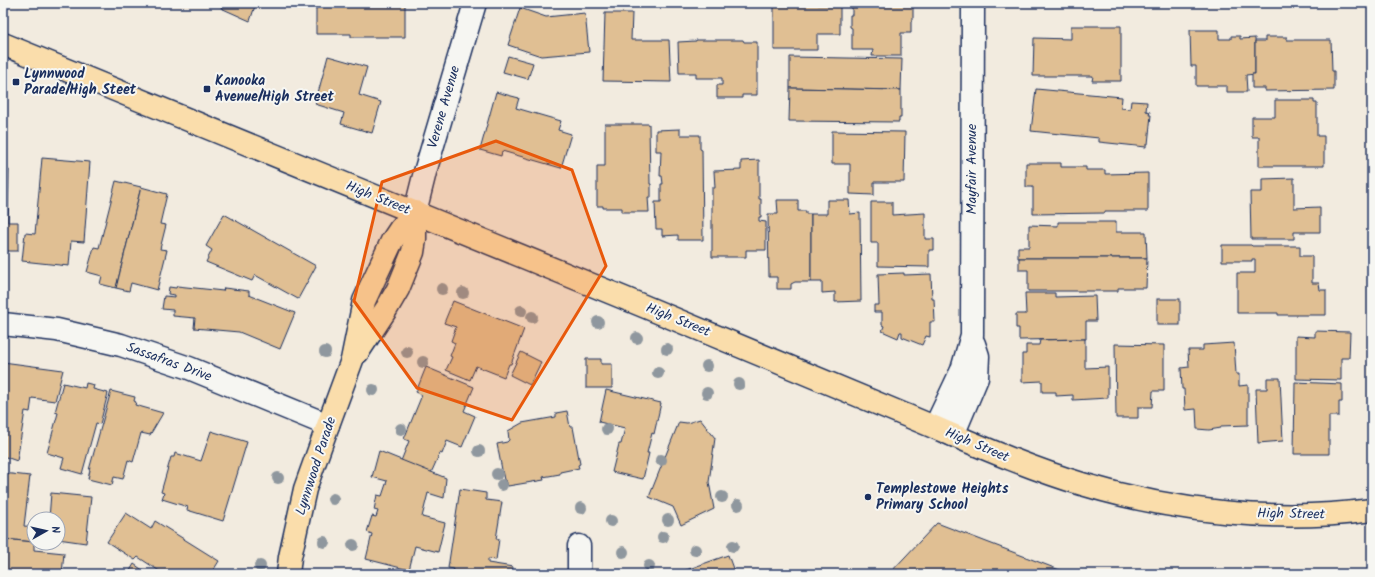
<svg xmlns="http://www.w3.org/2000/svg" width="1375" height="577" font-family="Kalam,sans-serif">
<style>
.building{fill:#e0bf93;stroke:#1b2f5e}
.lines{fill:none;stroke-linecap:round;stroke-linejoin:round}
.minor-casing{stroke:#1b2f5e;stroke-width:25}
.major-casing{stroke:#1b2f5e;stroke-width:25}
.minor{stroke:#f6f6f2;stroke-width:22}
.major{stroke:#faddab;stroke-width:22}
.tree{fill:#8f979e}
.marked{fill:#e8590c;fill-opacity:0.2;stroke:#e8590c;stroke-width:3;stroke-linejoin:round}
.poi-dot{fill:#1b2f5e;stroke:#f6f6f2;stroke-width:1.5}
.labels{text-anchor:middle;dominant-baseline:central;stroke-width:4;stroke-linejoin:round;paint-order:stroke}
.poi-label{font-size:14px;font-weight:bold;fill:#1b2f5e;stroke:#f6f6f2;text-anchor:start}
.street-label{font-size:14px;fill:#1b2f5e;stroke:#f6f6f2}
</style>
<rect width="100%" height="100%" fill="#f2ebdf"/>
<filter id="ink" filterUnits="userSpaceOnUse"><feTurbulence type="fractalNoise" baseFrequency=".025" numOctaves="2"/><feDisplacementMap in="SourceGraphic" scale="8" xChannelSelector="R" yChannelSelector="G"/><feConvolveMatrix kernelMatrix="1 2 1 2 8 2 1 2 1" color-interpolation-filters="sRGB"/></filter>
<g filter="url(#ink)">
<!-- building -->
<g class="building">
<polygon points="223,3 256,3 250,21 221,8"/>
<polygon points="316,3 405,3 405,37 351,37 351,34 316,34"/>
<polygon points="774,3 818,3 818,5 840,5 840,34 817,34 817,50 774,50"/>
<polygon points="852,3 911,3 911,6 913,7 913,20 911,21 911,33 901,33 901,56 872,56 873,50 852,50 852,28 850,27 850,15 852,15"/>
<polygon points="520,8 546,17 585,13 589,52 541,56 508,45"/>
<polygon points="605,13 632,13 631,40 669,40 671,82 603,81"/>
<polygon points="1071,26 1121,26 1121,81 1092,81 1093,76 1033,76 1034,38 1071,39"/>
<polygon points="1190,30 1219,30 1219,39 1231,39 1231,36 1240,36 1240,39 1255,38 1255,74 1246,75 1247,92 1227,92 1227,86 1196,86 1196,66 1191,66"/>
<polygon points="1265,37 1287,37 1287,40 1331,40 1332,71 1334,71 1334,90 1265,91 1265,88 1252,88 1252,74 1255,74 1255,41 1265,41"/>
<polygon points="696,40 743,40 744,42 757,42 757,95 742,95 742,98 717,98 717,85 722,85 722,78 696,78 696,73 679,73 678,42 696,41"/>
<polygon points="328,56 367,67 359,95 381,102 372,133 341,124 344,113 315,104"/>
<polygon points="508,56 533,63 528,79 503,72"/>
<polygon points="790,57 902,59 901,90 790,88"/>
<polygon points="790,88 901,90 901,118 899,118 899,122 789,121"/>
<polygon points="1036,89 1122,97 1121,108 1130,109 1131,101 1147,102 1146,111 1150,112 1149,115 1151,115 1148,144 1146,144 1146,147 1099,142 1099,138 1031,131"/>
<polygon points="496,92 519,98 516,108 561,121 558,130 571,134 561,168 502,151 501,156 480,150"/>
<polygon points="1275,100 1314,100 1314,103 1317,103 1317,136 1324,136 1324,166 1259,166 1259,137 1252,137 1252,117 1275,117"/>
<polygon points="605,124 649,124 650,184 651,184 651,197 648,197 649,212 622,212 622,208 603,208 603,206 597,206 597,166 605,166"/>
<polygon points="680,129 680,135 700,135 700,149 702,150 703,240 678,240 678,235 662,236 662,229 656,229 655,202 661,202 661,184 663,184 662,176 660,176 661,151 656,151 656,130"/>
<polygon points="832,131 905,132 904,182 874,182 874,195 850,194 850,164 832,164"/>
<polygon points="42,158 90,162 84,242 71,241 69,266 22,261 25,233 35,234"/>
<polygon points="759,160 759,199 761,199 761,217 759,217 759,221 766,222 766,250 746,250 746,257 712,257 712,188 715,188 714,171 741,170 741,161"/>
<polygon points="1026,163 1061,163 1061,167 1086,167 1086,170 1105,170 1105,174 1148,173 1148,211 1105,211 1105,213 1033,214 1033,187 1026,187"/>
<polygon points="3,170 9,170 8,222 18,222 18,251 3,251"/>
<polygon points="1294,178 1294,208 1320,207 1320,232 1294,232 1294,239 1251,239 1250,192 1262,192 1262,179"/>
<polygon points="116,181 141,187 116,288 100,284 102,276 87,272 94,247 99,248"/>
<polygon points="141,187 167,194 160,224 166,225 160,249 167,250 157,290 131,283 129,291 116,288"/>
<polygon points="777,200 798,200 798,211 806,211 806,214 811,214 811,282 795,282 791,284 791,289 777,289 777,277 769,277 768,214 778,214"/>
<polygon points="827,200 849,200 850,214 860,213 861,301 835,302 835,292 822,293 822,282 811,282 811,214 827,214"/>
<polygon points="871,202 892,202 892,215 925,213 925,239 934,239 934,250 929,250 929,267 878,266 878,243 871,243"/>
<polygon points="224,214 316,266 298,299 255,275 252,281 206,262 212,250 206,246"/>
<polygon points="1058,222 1116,222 1116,232 1146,232 1147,258 1018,258 1018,247 1029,247 1029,225 1058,226"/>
<polygon points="1222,245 1251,245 1252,246 1300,246 1300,256 1312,256 1312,283 1319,283 1320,290 1326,290 1326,315 1278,315 1278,313 1237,313 1237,273 1255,273 1255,259 1252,259 1252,261 1222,261"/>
<polygon points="1019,258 1147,258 1146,288 1118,288 1118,291 1028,291 1028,270 1019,270"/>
<polygon points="904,273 904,275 931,274 932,299 934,299 935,322 930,322 930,337 926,336 922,345 902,337 902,332 900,332 898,338 882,331 884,326 882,325 882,312 874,312 874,305 879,305 878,274"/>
<polygon points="177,286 223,291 224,288 249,291 249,295 295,313 280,349 239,332 194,328 195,318 173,316 173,310 162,309 164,296 175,297 175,295 168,294 169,287 176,288"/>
<polygon points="1025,293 1055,293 1055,297 1095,296 1096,321 1086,321 1086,339 1019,340 1019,328 1016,328 1016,314 1026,314"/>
<rect x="1157" y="299" width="23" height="26"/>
<polygon points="453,301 524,329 511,364 509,364 504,377 476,366 470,380 446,370 452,357 450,356 455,343 451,341 456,327 444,323"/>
<polygon points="1315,331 1350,332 1349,358 1341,358 1341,380 1296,379 1296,336 1315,337"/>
<polygon points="1085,339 1085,368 1108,367 1108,398 1073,400 1073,395 1056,396 1056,392 1042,392 1042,381 1022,382 1022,354 1026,354 1026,345 1039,345 1040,340"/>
<polygon points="1234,343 1236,374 1239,374 1239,386 1248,385 1248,425 1221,426 1221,428 1209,430 1197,429 1196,409 1185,410 1184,389 1182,389 1181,368 1189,367 1188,350 1203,350 1203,345"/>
<polygon points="1115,344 1164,345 1164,391 1153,391 1152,407 1138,407 1138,418 1116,418"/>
<polygon points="521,352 541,362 530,385 510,375"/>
<polygon points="586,359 601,359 601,364 612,364 612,388 586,388"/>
<polygon points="3,362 63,370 55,401 32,398 30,412 25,411 17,461 3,456"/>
<polygon points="426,367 474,387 464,411 475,416 462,447 447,441 442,454 440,453 431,473 401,461 409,441 404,439 422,395 416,392"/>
<polygon points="1267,378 1280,378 1283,441 1258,443 1256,389 1267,389"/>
<polygon points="1295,382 1342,384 1342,402 1339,402 1339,416 1329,416 1329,454 1294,454"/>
<polygon points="63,383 85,388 86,383 94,385 93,389 108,393 100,424 96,423 82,474 61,468 64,458 47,453 58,413 55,412"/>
<polygon points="606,390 661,403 654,434 652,433 647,453 649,453 643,479 612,472 619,444 621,444 625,428 599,422"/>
<polygon points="111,391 135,397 134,401 136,402 135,405 163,413 150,435 141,433 133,462 128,460 123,479 114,477 112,485 88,479 90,470 89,470"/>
<polygon points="567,411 570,427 573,427 580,464 578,465 579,468 560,472 560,474 543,477 544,480 508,486 506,480 504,480 497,444 507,442 509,440 508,431 522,423 556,417 556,413"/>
<polygon points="700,419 715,438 709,482 714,509 681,525 673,507 649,497 679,422 687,423"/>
<polygon points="211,431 247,442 223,521 187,510 188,507 162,499 164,493 161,492 171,457 174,457 175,453 201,461"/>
<polygon points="379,451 446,478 444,498 428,493 422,517 445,523 438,552 415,546 409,570 366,559 372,534 367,532 372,516 376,517 378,511 374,510 377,495 382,496 387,481 372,477"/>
<polygon points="3,473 30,476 24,526 34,527 34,542 4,539 5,526 3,526"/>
<polygon points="460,489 486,493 486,500 502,502 496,539 499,539 496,560 488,559 488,563 513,567 512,574 472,573 472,574 466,574 453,572 454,569 448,568"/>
<polygon points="51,493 91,497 86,543 58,539 58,519 49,519"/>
<polygon points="126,513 151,529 155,521 219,561 211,574 164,574 138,557 135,560 107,542"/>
<polygon points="937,523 1070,574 889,574"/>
<polygon points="3,539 34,542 34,550 64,553 62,574 3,574"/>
<polygon points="728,555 735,574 675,574"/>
<polygon points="134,564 148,574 128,574"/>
<polygon points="359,571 392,574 358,574"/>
</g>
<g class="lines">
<!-- minor casing -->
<g class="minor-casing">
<g id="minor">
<polyline points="415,212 425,172 475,3"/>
<polyline points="3,324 57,330 121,345 189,368 328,425"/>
<polyline points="935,427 962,370 972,335 973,3"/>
<polyline points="953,435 977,378 978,356 974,344"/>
<polyline points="579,546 579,574"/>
</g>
</g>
<!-- major casing -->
<g class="major-casing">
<g id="major">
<path d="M 3,44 C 215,131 428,218 641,305 C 726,340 812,376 898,412 C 959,437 1019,465 1082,484 C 1175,512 1276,523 1372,510"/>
<polyline points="358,352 387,308 398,289 413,252 415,239 415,212"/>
<polyline points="288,574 290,557 305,489 328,425 352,360 364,301 392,241 400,229 415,212"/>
</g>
</g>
<!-- minor -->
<use href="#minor" class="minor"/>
<!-- major -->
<use href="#major" class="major"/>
</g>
<!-- trees -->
<g class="tree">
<circle cx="442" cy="289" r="6"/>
<circle cx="463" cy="293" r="6"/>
<circle cx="521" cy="311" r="6"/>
<circle cx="532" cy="317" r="6"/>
<circle cx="598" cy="322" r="6"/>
<circle cx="637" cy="338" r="6"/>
<circle cx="667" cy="349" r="6"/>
<circle cx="325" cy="352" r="6"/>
<circle cx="407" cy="352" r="6"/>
<circle cx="423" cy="362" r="6"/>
<circle cx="707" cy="366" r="6"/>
<circle cx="658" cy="373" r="6"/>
<circle cx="739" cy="384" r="6"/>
<circle cx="373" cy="390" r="6"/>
<circle cx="707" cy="393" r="6"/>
<circle cx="401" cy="429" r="6"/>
<circle cx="607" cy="429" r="6"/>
<circle cx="479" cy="451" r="6"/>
<circle cx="661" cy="460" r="6"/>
<circle cx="497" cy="474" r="6"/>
<circle cx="278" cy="478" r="6"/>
<circle cx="502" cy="485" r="6"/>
<circle cx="722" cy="497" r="6"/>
<circle cx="333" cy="499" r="6"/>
<circle cx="738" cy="505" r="6"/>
<circle cx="581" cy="508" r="6"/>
<circle cx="668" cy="520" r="6"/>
<circle cx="611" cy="521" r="6"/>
<circle cx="663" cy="537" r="6"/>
<circle cx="324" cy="542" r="6"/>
<circle cx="353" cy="545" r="6"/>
<circle cx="733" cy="546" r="6"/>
<circle cx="695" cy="550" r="6"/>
<circle cx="623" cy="552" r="6"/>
<circle cx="260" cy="566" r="6"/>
<circle cx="649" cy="566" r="6"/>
</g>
</g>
<!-- marked area -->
<path class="marked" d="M 496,141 L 572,170 L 606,266 L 512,420 L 417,388 L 354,301 L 382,182 Z"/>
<!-- markers -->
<g class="poi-dot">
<rect x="12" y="78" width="8" height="8" rx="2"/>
<rect x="203" y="85" width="8" height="8" rx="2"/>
<circle cx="868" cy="497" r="4"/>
</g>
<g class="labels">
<!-- poi labels -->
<g class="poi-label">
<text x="24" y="74">Lynnwood<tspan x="24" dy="16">Parade/High Steet</tspan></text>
<text x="215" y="81">Kanooka<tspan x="215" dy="16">Avenue/High Street</tspan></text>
<text x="876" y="489">Templestowe Heights<tspan x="876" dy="16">Primary School</tspan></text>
</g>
<!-- street labels -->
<g class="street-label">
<text transform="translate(444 107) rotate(-74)">Verene Avenue</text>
<text transform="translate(972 169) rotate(-90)">Mayfair Avenue</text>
<text transform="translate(378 198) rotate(22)">High Street</text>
<text transform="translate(678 320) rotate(22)">High Street</text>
<text transform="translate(169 362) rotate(20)">Sassafras Drive</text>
<text transform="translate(977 445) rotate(23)">High Street</text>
<text transform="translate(316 466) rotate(-72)">Lynnwood Parade</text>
<text transform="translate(1291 514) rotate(1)">High Street</text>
</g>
</g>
<!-- margin -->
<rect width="1375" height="577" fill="none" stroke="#f6f6f2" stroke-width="16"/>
<rect x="8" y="8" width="1359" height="561" fill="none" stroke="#1b2f5e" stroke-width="1.5" filter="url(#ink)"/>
<!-- north arrow -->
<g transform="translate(46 531) rotate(82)"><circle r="19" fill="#f6f6f2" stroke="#9ea6b7"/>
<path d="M0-3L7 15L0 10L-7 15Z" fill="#1b2f5e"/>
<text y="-6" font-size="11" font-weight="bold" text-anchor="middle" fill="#1b2f5e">N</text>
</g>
</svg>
